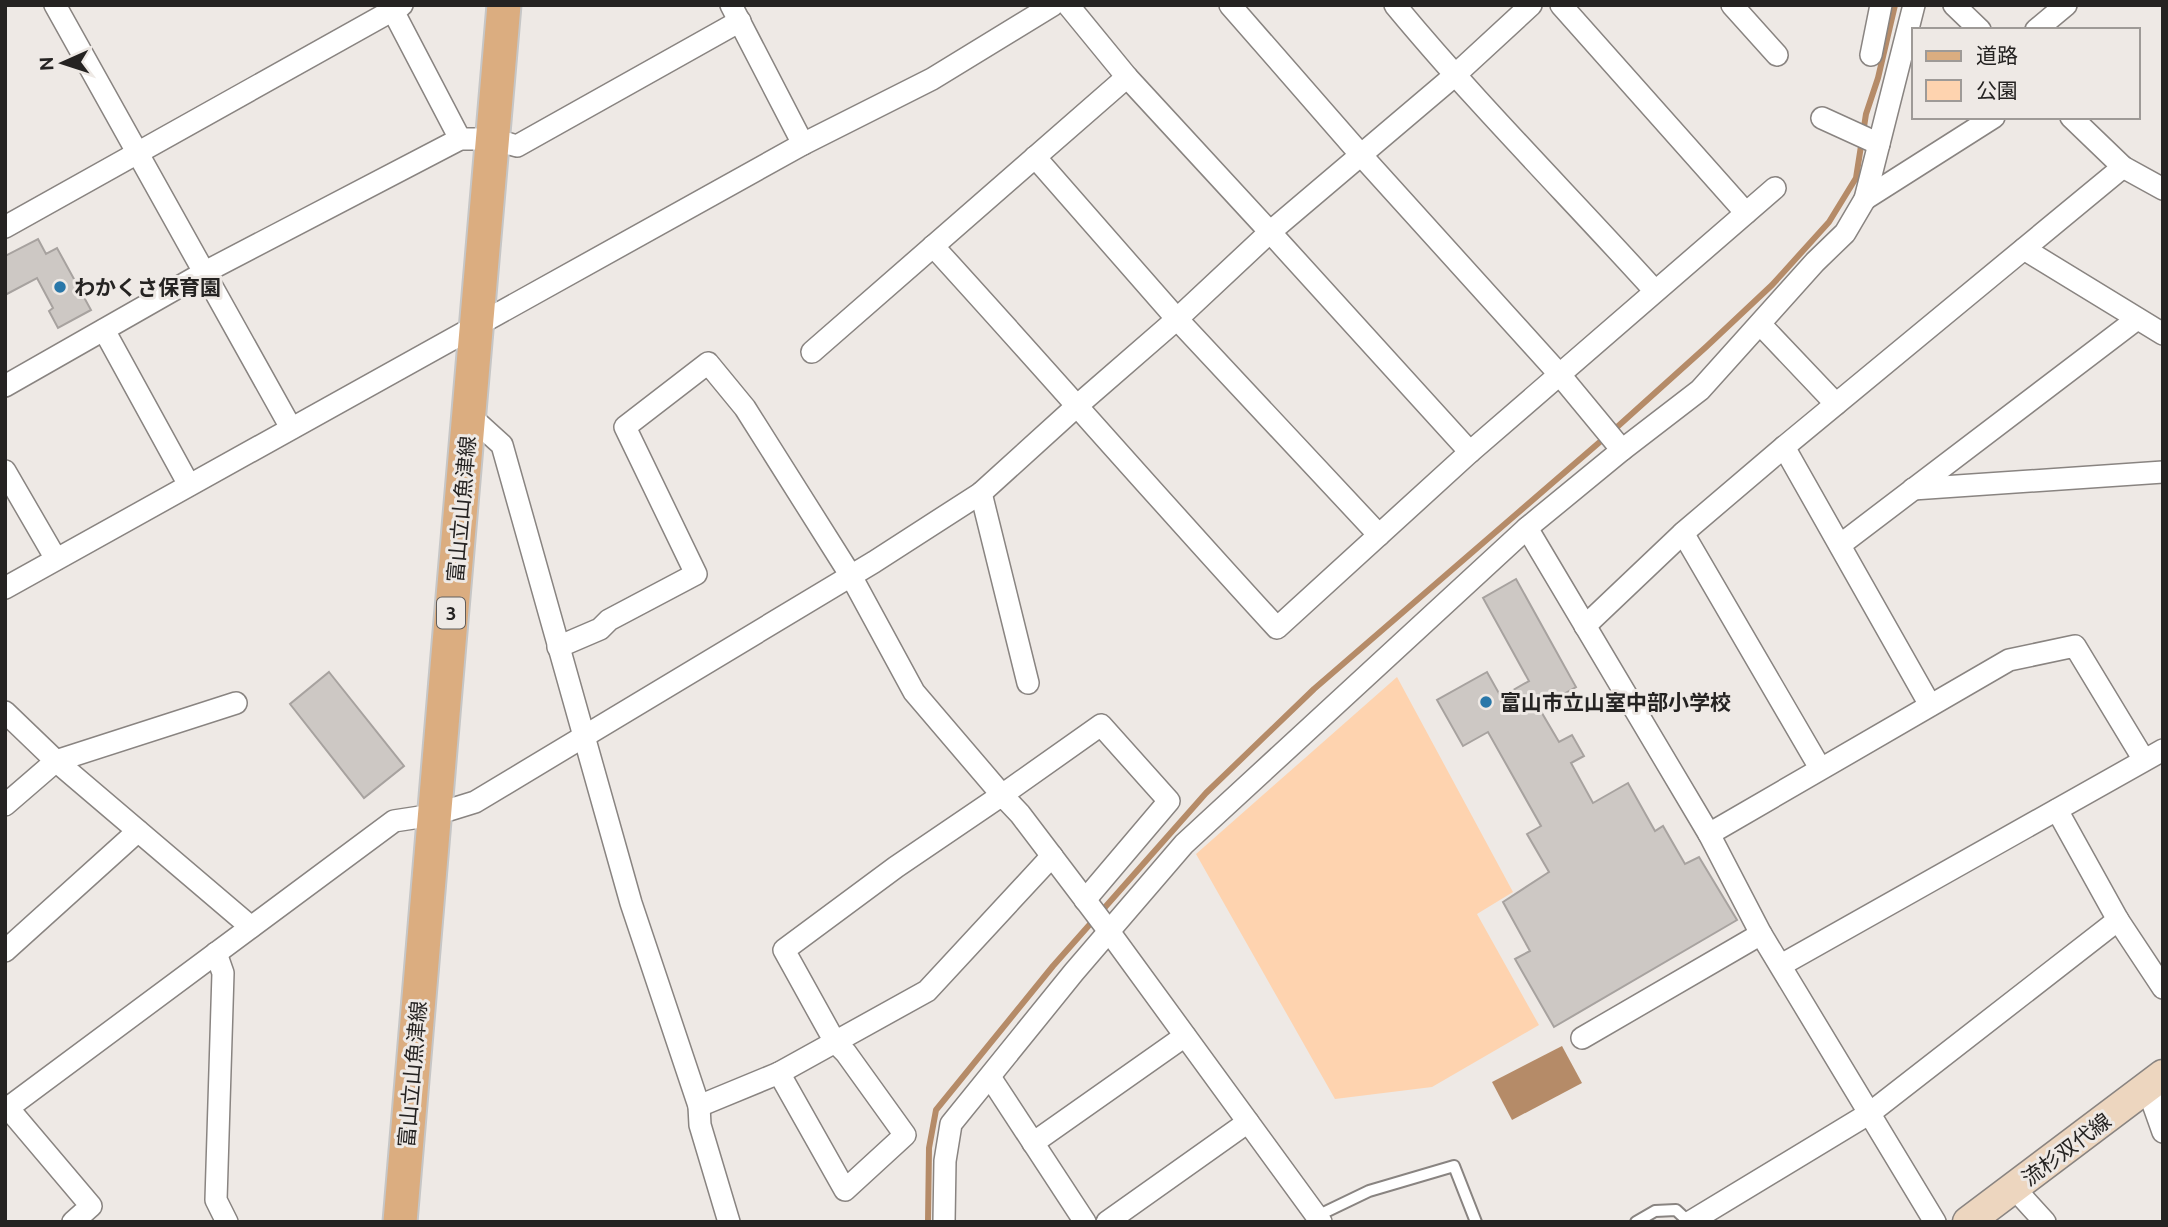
<svg xmlns="http://www.w3.org/2000/svg" width="2168" height="1227" font-family="Ubuntu,'Noto Sans JP',sans-serif">
<style>
.green{fill:#fed3af}
.water{fill:#b58b68}
.lines{fill:none;stroke-linecap:round;stroke-linejoin:round}
.stream{stroke:#b58b68;stroke-width:6}
.building{fill:#cdc8c4;stroke:#a7a29f;stroke-width:2}
.service-casing{stroke:#898481;stroke-width:14}
.minor-casing{stroke:#898481;stroke-width:24}
.secondary-casing{stroke:#898481;stroke-width:33}
.primary-casing{stroke:#c6c6c6;stroke-width:37}
.service{stroke:#fff;stroke-width:10}
.minor{stroke:#fff;stroke-width:21}
.secondary{stroke:#edd6bf;stroke-width:30}
.primary{stroke:#dbad80;stroke-width:33}
.poi-dot{fill:#2977a9;stroke:#eee9e5;stroke-width:2.5}
.labels{text-anchor:middle;dominant-baseline:central;stroke-width:6;stroke-linejoin:round;paint-order:stroke}
.shield{fill:#eee9e5;stroke:#615e5c;stroke-width:2}
.shield-label{font-size:19px;font-weight:bold;fill:#252322}
.poi-label{font-size:21px;font-weight:bold;fill:#252322;stroke:#eee9e5;text-anchor:start}
.street-label{font-size:21px;fill:#252322;stroke:#eee9e5}
</style>
<rect width="100%" height="100%" fill="#eee9e5"/>
<!-- green -->
<polygon class="green" points="1397,677 1513,892 1477,914 1539,1025 1432,1087 1335,1099 1196,854"/>
<!-- water -->
<polygon class="water" points="1562,1046 1582,1083 1512,1120 1492,1082"/>
<g class="lines">
<!-- stream -->
<polyline class="stream" points="928,1222 929,1148 936,1110 1053,966 1206,793 1314,689 1616,428 1706,347 1772,285 1829,222 1856,178 1866,114 1878,78 1895,5"/>
</g>
<!-- building -->
<g class="building">
<polygon points="38,239 46,254 57,248 91,310 58,328 49,311 53,308 37,278 5,295 5,256"/>
<polygon points="1516,579 1576,687 1539,708 1559,742 1572,735 1584,756 1571,763 1593,803 1628,783 1655,831 1663,826 1685,864 1699,857 1737,920 1554,1027 1515,959 1530,951 1503,902 1549,872 1527,834 1541,826 1488,732 1463,746 1437,700 1487,672 1501,697 1529,681 1483,598"/>
<polygon points="329,672 404,766 364,798 290,704"/>
</g>
<g class="lines">
<!-- service casing -->
<g class="service-casing">
<g id="service">
<polyline points="1317,1216 1369,1191 1454,1166 1476,1222"/>
<polyline points="1636,1222 1655,1211 1676,1210 1689,1222"/>
</g>
</g>
<!-- minor casing -->
<g class="minor-casing">
<g id="minor">
<polyline points="55,5 291,428"/>
<polyline points="390,5 460,139"/>
<polyline points="731,5 803,144"/>
<polyline points="1068,5 1127,77 1270,232 1470,452"/>
<polyline points="1230,5 1361,155 1560,375 1622,450"/>
<path d="M 1395,5 C 1477,104 1569,196 1655,291"/>
<polyline points="1561,5 1746,213"/>
<polyline points="1732,5 1777,55"/>
<polyline points="1954,5 1980,30"/>
<polyline points="2036,30 2066,5"/>
<polyline points="1871,55 1881,5"/>
<polyline points="2071,117 2123,167 2163,189"/>
<polyline points="1822,118 1879,144"/>
<polyline points="1035,157 1177,319 1379,535"/>
<polyline points="1865,199 1994,117"/>
<polyline points="5,227 402,5"/>
<path d="M 933,246 C 1049,373 1161,502 1277,628 L 1470,452 L 1775,188"/>
<polyline points="2024,249 2163,334"/>
<polyline points="1760,324 1836,404"/>
<polyline points="104,330 189,485"/>
<polyline points="812,352 1127,77"/>
<polyline points="5,386 205,272 460,139 493,139 517,146 740,21"/>
<polyline points="470,416 502,445 631,903 699,1106 700,1125 729,1222"/>
<polyline points="1784,447 1930,705"/>
<polyline points="5,471 56,559"/>
<polyline points="1913,489 2163,472"/>
<polyline points="981,493 1028,683"/>
<polyline points="1527,528 1709,834 1761,934 1935,1222"/>
<polyline points="1683,533 1820,768"/>
<polyline points="1840,545 2137,319"/>
<polyline points="5,588 803,144 932,79 1053,5"/>
<polyline points="1585,626 1683,533 1784,447 2123,167"/>
<polyline points="558,647 600,629 609,620 696,574 625,427 708,363 745,408 851,576 914,692 1002,795 1101,725 1169,801 1085,900"/>
<polyline points="5,712 56,761 251,927"/>
<polyline points="5,805 56,761 236,703"/>
<polyline points="2057,810 2118,920"/>
<polyline points="1709,834 2009,660 2075,646 2144,760"/>
<polyline points="5,951 138,831"/>
<polyline points="216,953 223,973 216,1200 227,1222"/>
<polyline points="1781,965 2163,750"/>
<polyline points="1582,1038 1761,934"/>
<polyline points="779,1073 845,1190 905,1135 846,1053 835,1042 927,991 1052,856"/>
<polyline points="990,1077 1085,1222"/>
<polyline points="2147,1087 2163,1132"/>
<polyline points="699,1106 779,1073 835,1042 784,950 896,867 1002,795 1020,814 1105,926 1321,1222"/>
<polyline points="8,1108 91,1206 73,1222"/>
<polyline points="5,1110 394,821 433,815 475,802 874,562 981,493 1078,405 1177,319 1270,232 1454,76 1531,5"/>
<polyline points="1033,1143 1185,1036"/>
<polyline points="2014,1188 2045,1222"/>
<polyline points="944,1222 945,1161 951,1124 1074,972 1184,844 1527,528 1622,450 1700,390 1815,262 1845,233 1865,199 1914,5"/>
<polyline points="1107,1222 1248,1122"/>
<polyline points="1690,1222 1870,1113 2118,920 2163,988"/>
</g>
</g>
<!-- secondary casing -->
<g class="secondary-casing">
<polyline id="secondary" points="1968,1222 2163,1075"/>
</g>
<!-- primary casing -->
<g class="primary-casing">
<path id="primary" d="M 400,1222 C 433,816 470,411 504,5"/>
</g>
<!-- service -->
<use href="#service" class="service"/>
<!-- minor -->
<use href="#minor" class="minor"/>
<!-- secondary -->
<use href="#secondary" class="secondary"/>
<!-- primary -->
<use href="#primary" class="primary"/>
</g>
<!-- markers -->
<g class="poi-dot">
<circle cx="60" cy="287" r="7"/>
<circle cx="1486" cy="702" r="7"/>
</g>
<g class="labels">
<!-- shield labels -->
<rect class="shield" x="437" y="597.5" width="28" height="31" rx="5"/>
<g class="shield-label">
<text x="451" y="613">3</text>
</g>
<!-- poi labels -->
<g class="poi-label">
<text x="74" y="287">わかくさ保育園</text>
<text x="1500" y="702">富山市立山室中部小学校</text>
</g>
<!-- street labels -->
<g class="street-label">
<text transform="translate(461 509) rotate(-85)">富山立山魚津線</text>
<text transform="translate(412 1074) rotate(-85)">富山立山魚津線</text>
<text transform="translate(2066 1149) rotate(-37)">流杉双代線</text>
</g>
</g>
<!-- border -->
<rect width="2168" height="1227" fill="none" stroke="#252322" stroke-width="14"/>
<!-- legend -->
<rect x="1912" y="28" width="228" height="91" fill="#eee9e5" stroke="#9e9a97" stroke-width="2"/>
<rect x="1926" y="51" width="35" height="10" fill="#dbad80" stroke="#9e9a97" stroke-width="2"/>
<text x="1976" y="63" font-size="21" fill="#252322">道路</text>
<rect x="1926" y="80" width="35" height="21" fill="#fed3af" stroke="#9e9a97" stroke-width="2"/>
<text x="1976" y="98" font-size="21" fill="#252322">公園</text>
<!-- north arrow -->
<g transform="translate(63 63) rotate(267)" stroke="#eee9e5" stroke-width="5" paint-order="stroke">
<path d="M0-5L12 26L0 18L-12 26Z" fill="#252322"/>
<text y="-10" font-size="19" font-weight="bold" text-anchor="middle" fill="#252322">N</text>
</g>
</svg>
